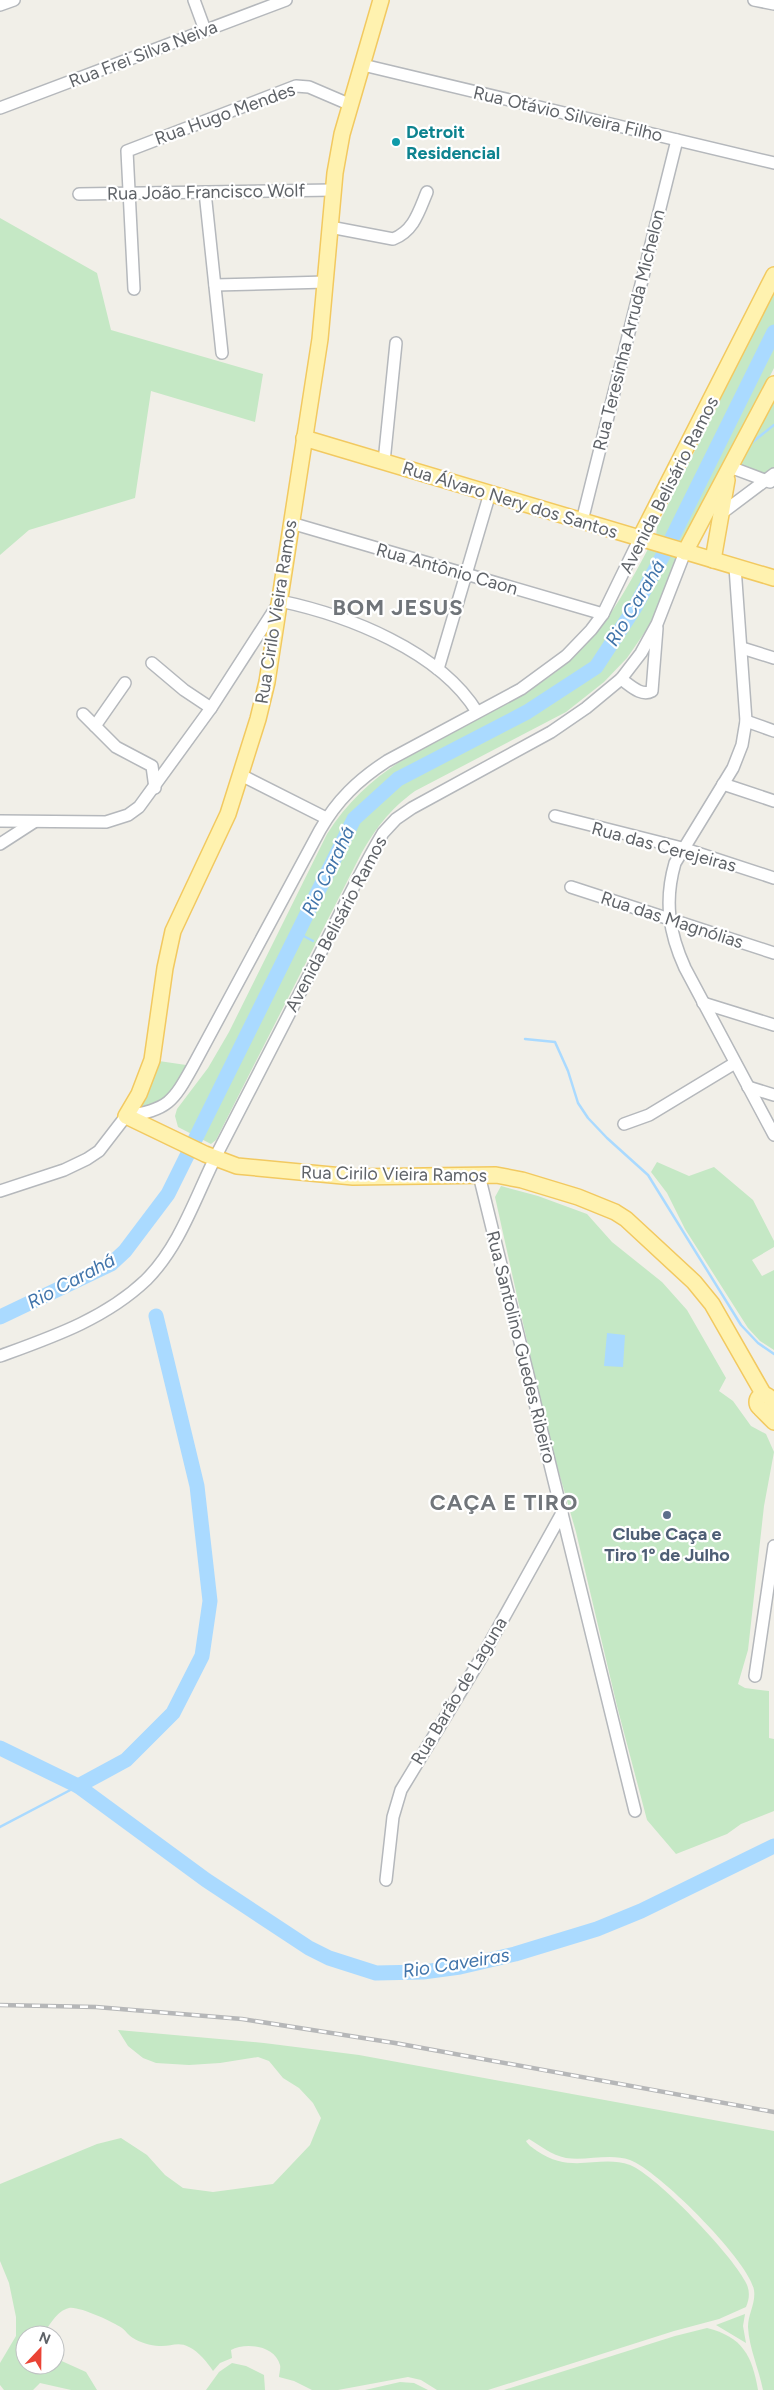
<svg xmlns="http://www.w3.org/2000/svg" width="774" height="2390" font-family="Figtree,sans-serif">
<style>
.green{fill:#c5e8c5}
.water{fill:#aadaff}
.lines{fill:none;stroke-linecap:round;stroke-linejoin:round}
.stream{stroke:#aadaff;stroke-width:2.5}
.river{stroke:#aadaff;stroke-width:15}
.minor-casing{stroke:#b5b8bc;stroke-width:14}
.major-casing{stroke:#f2c960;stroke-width:18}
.minor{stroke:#fff;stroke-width:11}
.major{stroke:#fff2af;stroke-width:15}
.rail-casing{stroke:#b6b7b8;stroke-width:4.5}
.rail{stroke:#fff;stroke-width:2.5;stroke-dasharray:8;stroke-linecap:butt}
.culture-dot{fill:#0f9aa8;stroke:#fff;stroke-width:2}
.service-dot{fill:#5c6f8a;stroke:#fff;stroke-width:2}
.labels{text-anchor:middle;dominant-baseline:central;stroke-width:4.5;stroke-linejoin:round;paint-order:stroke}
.street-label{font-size:18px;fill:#5f6368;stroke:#fff}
.culture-label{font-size:18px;font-weight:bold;fill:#0d838f;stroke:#fff;text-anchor:start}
.service-label{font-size:18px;font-weight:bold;fill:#4e5e75;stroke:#fff}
.water-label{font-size:19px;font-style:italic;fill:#4174aa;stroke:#fff}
.district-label{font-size:22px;font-weight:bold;letter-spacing:1px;fill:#70757a;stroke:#fff}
</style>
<rect width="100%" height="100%" fill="#f1efe8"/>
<!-- green -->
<g class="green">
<polygon points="0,218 97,273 111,330 263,374 255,422 151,391 135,498 29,530 0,555"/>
<polygon points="774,291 774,368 735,447 685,540 680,542 656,536 657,527"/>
<polygon points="774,384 774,474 765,480 730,467"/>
<path d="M 648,549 L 676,557 L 663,598 L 647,629 L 627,658 L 604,682 L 566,712 L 415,791 C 389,810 374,830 359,858 L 216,1140 L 211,1144 L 178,1127 L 175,1116 L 177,1109 L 208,1068 L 229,1032 L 327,834 C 385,742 483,731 561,668 C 601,636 624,594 648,549 Z"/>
<polygon points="152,1060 193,1066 176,1094 126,1116"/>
<polygon points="657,1162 689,1176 714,1167 753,1200 774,1241 774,1247 752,1260 762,1276 774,1270 774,1350 760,1341 748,1328 685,1229 667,1193 651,1172"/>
<polygon points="501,1186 538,1196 587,1214 612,1242 662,1282 687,1310 726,1378 719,1391 733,1401 751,1426 766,1434 774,1452 764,1506 748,1650 738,1684 745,1688 769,1691 769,1738 774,1739 774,1811 741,1824 727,1834 676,1854 647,1820 617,1706 576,1532 547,1431 495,1197"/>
<path d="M 118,2030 L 264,2043 L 359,2055 L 774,2131 L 774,2390 L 763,2390 C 759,2369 749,2348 748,2327 C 748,2314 756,2303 754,2290 C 749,2261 658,2170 630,2160 C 610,2153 587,2161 566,2158 C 551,2155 541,2146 529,2139 L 526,2141 C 528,2145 533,2148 537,2151 C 572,2175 599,2154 630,2165 C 657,2176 732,2255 745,2281 C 750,2289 750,2298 746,2307 L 719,2319 L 674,2331 L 488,2390 L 437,2390 L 421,2380 L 408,2377 L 338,2390 L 312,2390 L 294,2381 L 279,2377 C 279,2374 281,2368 280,2365 C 275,2345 245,2342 231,2350 L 232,2358 L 220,2363 L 213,2371 C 207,2362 199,2352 189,2347 C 178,2341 170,2347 159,2346 C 151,2346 139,2342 133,2338 C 129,2336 126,2331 122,2328 C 113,2322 79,2306 69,2308 C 56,2311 50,2326 42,2335 L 37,2331 L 35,2335 L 25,2335 L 25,2365 L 55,2365 L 55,2358 L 86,2372 L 97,2390 L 71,2390 L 40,2383 L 33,2390 L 4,2390 L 0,2385 L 0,2363 L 16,2336 L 16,2317 L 9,2283 L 0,2261 L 0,2184 L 97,2144 L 121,2138 L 147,2155 L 165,2175 L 183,2188 L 213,2192 L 273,2184 L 310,2145 L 321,2118 L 313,2103 L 299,2088 L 283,2078 L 269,2061 L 258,2057 L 220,2063 L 189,2065 L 156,2063 L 143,2058 L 128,2046 Z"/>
<polygon points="745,2314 743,2326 746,2343 716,2325"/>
<path d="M 707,2328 C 743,2337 752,2356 758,2390 L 504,2390 L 675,2336 Z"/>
<polygon points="232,2363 246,2366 264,2375 265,2390 206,2390 219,2372"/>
<polygon points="400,2382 414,2383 428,2390 365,2390"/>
</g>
<!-- water -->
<polygon class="water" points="607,1333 625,1335 623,1367 604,1366"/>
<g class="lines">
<!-- stream -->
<g class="stream">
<polyline points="750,444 774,425"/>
<polyline points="296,932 313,941"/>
<polyline points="525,1039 555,1042 568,1071 578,1103 588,1118 607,1138 648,1175 741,1325 758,1343 774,1354"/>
<polyline points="0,1827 78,1786"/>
</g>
<!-- river -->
<g class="river">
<polyline points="0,1317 111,1264 125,1251 168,1194 354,819 398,779 527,712 596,667 634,609 668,546 774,332"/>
<polyline points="0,1748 78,1786 206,1880 309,1948 329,1958 376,1973 423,1972 460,1967 515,1954 597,1929 641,1911 774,1846"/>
<polyline points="78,1786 126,1760 173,1713 202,1656 210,1601 197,1486 156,1316"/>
</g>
<!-- minor casing -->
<g class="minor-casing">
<g id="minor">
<polyline points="194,0 205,30"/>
<polyline points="754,0 774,4"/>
<polyline points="0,5 14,0"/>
<polyline points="363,65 774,163"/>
<polyline points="0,108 286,0"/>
<polyline points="205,192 222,353"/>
<polyline points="79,194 333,190"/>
<path d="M 330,227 L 393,239 C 414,231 419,211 427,192"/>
<polyline points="215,285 326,282"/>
<polyline points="134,289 127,151 296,86 309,87 351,105"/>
<polyline points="384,462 396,343"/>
<polyline points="730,467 770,482"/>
<polyline points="722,513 774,474"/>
<polyline points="582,521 677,140"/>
<polyline points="291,523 603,614"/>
<path d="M 735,567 L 746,721 L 742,745 L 733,768 L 675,863 C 664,901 669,933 685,968 L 774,1135"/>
<polyline points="742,648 774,658"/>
<polyline points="152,663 184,690 211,708"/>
<polyline points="438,669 490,493"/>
<path d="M 621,679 C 630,685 641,697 652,691 L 657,628"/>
<polyline points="83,714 116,747 152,766 155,788"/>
<polyline points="746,721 774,731"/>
<polyline points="95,726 125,683"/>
<polyline points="241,775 326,818"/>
<polyline points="723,784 774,801"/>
<polyline points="555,816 682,848 774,878"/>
<path d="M 0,821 L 106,822 L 128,815 L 139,807 L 211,708 L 280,601 C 347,615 440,651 477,712"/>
<polyline points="0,844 34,822"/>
<polyline points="571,887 774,953"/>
<polyline points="703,1003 774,1025"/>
<polyline points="748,1087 774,1095"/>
<polyline points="624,1124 649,1115 735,1063"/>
<polyline points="479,1175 635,1811"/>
<path d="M 0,1191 L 64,1170 L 87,1159 L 99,1151 L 126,1116 C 168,1110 173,1102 193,1066 L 320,830 C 337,800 358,780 387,761 L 521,689 L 566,656 L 591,630 L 603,614 L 640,538"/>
<path d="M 0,1356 C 52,1337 105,1319 146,1280 C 181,1245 196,1195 218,1152 C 252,1086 286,1020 320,954 C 340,913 360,872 383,833 L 396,819 L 412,808 L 551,732 L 586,708 L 621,679 L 641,653 L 657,624 L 685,552"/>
<polyline points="755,1676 774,1546"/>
<polyline points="386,1880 393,1817 401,1790 483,1655 562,1513"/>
</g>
</g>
<!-- major casing -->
<g class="major-casing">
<g id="major">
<polyline points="381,0 342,134 335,173 320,339 267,682 258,719 228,814 173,931 165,968 152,1060 139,1094 126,1116 205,1154 237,1166 353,1177 496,1175 522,1180 578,1197 615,1212 626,1219 694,1282 712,1304 764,1395"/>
<polyline points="304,438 774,578"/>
<polyline points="640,538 774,275"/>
<polyline points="685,552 774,384"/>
<polyline points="713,560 727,480"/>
<circle cx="764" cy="1402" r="7"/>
<polyline points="761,1409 774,1422"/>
</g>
</g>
<!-- minor -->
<use href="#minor" class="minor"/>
<!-- major -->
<use href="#major" class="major"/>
<!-- rail casing -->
<g class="rail-casing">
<polyline id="rail" points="0,2005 96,2007 242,2019 395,2043 774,2112"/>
</g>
<!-- rail -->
<use href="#rail" class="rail"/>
</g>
<!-- markers -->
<circle class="culture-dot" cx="396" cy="142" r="5"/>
<circle class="service-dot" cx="667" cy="1515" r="5"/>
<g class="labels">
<!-- street labels -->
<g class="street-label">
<text transform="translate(143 54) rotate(-21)">Rua Frei Silva Neiva</text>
<text transform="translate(225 114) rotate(-20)">Rua Hugo Mendes</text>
<text transform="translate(568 114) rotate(13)">Rua Otávio Silveira Filho</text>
<text transform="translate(206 192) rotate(-1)">Rua João Francisco Wolf</text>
<text transform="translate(629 330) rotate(-76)">Rua Teresinha Arruda Michelon</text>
<text transform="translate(669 485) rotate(-63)">Avenida Belisário Ramos</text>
<text transform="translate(510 500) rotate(17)">Rua Álvaro Nery dos Santos</text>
<text transform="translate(447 569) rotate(16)">Rua Antônio Caon</text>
<text transform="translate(276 612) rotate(-81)">Rua Cirilo Vieira Ramos</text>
<text transform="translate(664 847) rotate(15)">Rua das Cerejeiras</text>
<text transform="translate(672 920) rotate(18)">Rua das Magnólias</text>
<text transform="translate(336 924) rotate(-62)">Avenida Belisário Ramos</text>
<text transform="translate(394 1174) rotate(1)">Rua Cirilo Vieira Ramos</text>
<text transform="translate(521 1347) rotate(76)">Rua Santolino Guedes Ribeiro</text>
<text transform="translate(459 1691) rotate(-59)">Rua Barão de Laguna</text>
</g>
<!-- culture labels -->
<g class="culture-label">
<text x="406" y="132">Detroit<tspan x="406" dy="21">Residencial</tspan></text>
</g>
<!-- service labels -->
<g class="service-label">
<text x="667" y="1534">Clube Caça e<tspan x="667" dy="21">Tiro 1º de Julho</tspan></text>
</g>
<!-- water labels -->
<g class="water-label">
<text transform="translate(635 603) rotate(-59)">Rio Carahá</text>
<text transform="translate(328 871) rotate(-64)">Rio Carahá</text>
<text transform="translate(71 1281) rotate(-28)">Rio Carahá</text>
<text transform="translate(456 1963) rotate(-9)">Rio Caveiras</text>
</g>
<!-- district labels -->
<g class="district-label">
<text x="398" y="607">BOM JESUS</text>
<text x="504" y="1502">CAÇA E TIRO</text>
</g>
</g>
<!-- north arrow -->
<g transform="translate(40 2350) rotate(22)"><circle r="24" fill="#ffffff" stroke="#bfc1c3"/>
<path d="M0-4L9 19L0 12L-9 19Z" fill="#ea4335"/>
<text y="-8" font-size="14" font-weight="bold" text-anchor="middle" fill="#5f6368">N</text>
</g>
</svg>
